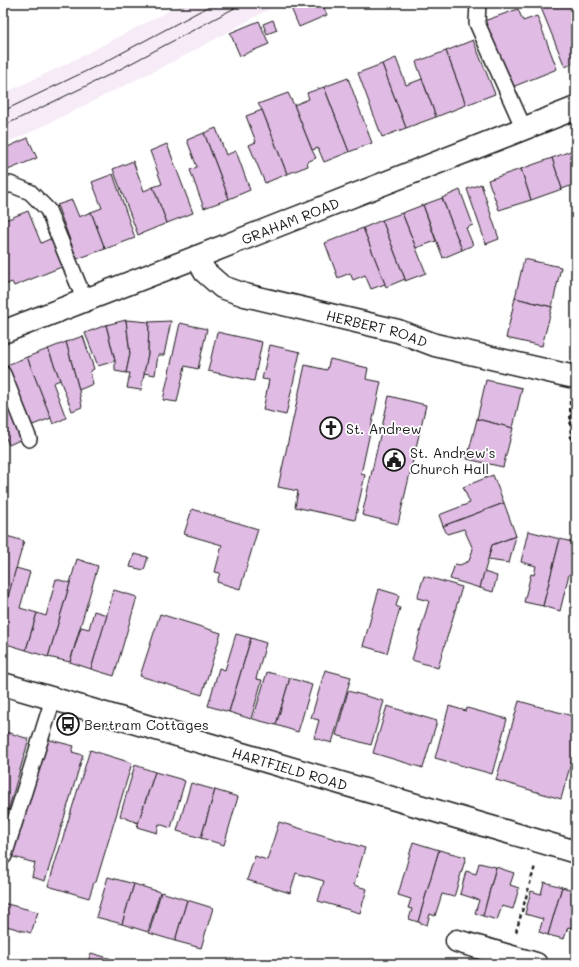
<svg xmlns="http://www.w3.org/2000/svg" width="579" height="967" font-family="Mali,sans-serif">
<style>
.built{fill:#f6ebf7}
.building{fill:#e0bbe4;stroke:#1c1c1c}
.lines{fill:none;stroke-linecap:round;stroke-linejoin:round}
.lane-casing{stroke:#1c1c1c;stroke-width:18}
.street-casing{stroke:#1c1c1c;stroke-width:25}
.secondary-casing{stroke:#1c1c1c;stroke-width:25}
.path{stroke:#1c1c1c;stroke-width:2.5;stroke-dasharray:4 3;stroke-linecap:butt}
.lane{stroke:#fff;stroke-width:15}
.street{stroke:#fff;stroke-width:22}
.secondary{stroke:#fff;stroke-width:22}
.tram{stroke:#1c1c1c;stroke-width:1}
.labels{text-anchor:middle;dominant-baseline:central;stroke-width:3.5;stroke-linejoin:round;paint-order:stroke}
.street-label{font-size:14px;fill:#1c1c1c;stroke:#fff}
.poi-label{font-size:14px;fill:#1c1c1c;stroke:#fff;text-anchor:start}
</style>
<rect width="100%" height="100%" fill="#fff"/>
<filter id="ink" filterUnits="userSpaceOnUse"><feTurbulence type="fractalNoise" baseFrequency=".025" numOctaves="2"/><feDisplacementMap in="SourceGraphic" scale="8" xChannelSelector="R" yChannelSelector="G"/><feConvolveMatrix kernelMatrix="1 2 1 2 8 2 1 2 1" color-interpolation-filters="sRGB"/></filter>
<g filter="url(#ink)">
<!-- built -->
<polygon class="built" points="184,3 280,3 190,53 33,131 3,144 3,94 64,65"/>
<!-- building -->
<g class="building">
<polygon points="289,3 322,3 327,15 299,27"/>
<polygon points="539,3 576,3 576,62 565,67"/>
<polygon points="518,9 523,21 537,16 557,69 510,88 484,21"/>
<polygon points="273,20 277,30 267,34 263,24"/>
<polygon points="259,21 269,44 240,56 230,33"/>
<polygon points="473,40 495,94 466,105 446,51"/>
<polygon points="446,51 466,105 436,117 416,62"/>
<polygon points="396,58 406,85 422,79 436,117 406,128 382,64"/>
<polygon points="382,64 406,128 382,137 358,73"/>
<polygon points="348,78 372,143 349,152 324,87"/>
<polygon points="324,87 349,152 324,162 318,148 312,150 294,105 309,99 307,93"/>
<polygon points="288,93 294,105 312,150 316,158 307,162 308,166 287,174 262,110 258,104"/>
<polygon points="262,110 287,174 265,183 249,145 256,142 246,116"/>
<polygon points="216,128 226,155 236,151 250,190 229,199 204,133"/>
<polygon points="204,133 229,199 204,208 190,170 197,167 187,140"/>
<polygon points="28,138 37,158 3,172 3,149"/>
<polygon points="167,144 193,213 167,223 153,187 162,184 150,151"/>
<polygon points="576,149 576,184 562,189 552,158"/>
<polygon points="552,158 562,189 531,200 521,169"/>
<polygon points="133,161 144,191 153,187 167,223 138,235 113,169"/>
<polygon points="521,169 531,200 499,210 488,180"/>
<polygon points="113,174 135,238 105,249 91,212 102,208 92,182"/>
<polygon points="481,184 499,239 486,244 467,189"/>
<polygon points="460,190 473,225 466,228 473,245 462,250 442,198"/>
<polygon points="442,198 462,250 443,258 423,205"/>
<polygon points="72,200 79,217 91,212 105,249 77,259 57,205"/>
<polygon points="423,205 436,241 416,248 402,213"/>
<polygon points="28,211 41,243 52,238 64,266 14,286 12,282 3,286 3,221"/>
<polygon points="402,213 426,273 405,281 405,279 382,220"/>
<polygon points="382,220 405,279 386,287 363,228"/>
<polygon points="363,228 385,284 371,289 365,275 353,280 350,273 338,278 325,243"/>
<polygon points="524,259 561,267 552,307 515,298"/>
<polygon points="515,298 552,307 542,346 506,338"/>
<polygon points="126,320 130,354 126,373 115,371 115,361 106,325"/>
<polygon points="126,320 149,322 148,354 141,390 127,388 130,373 126,373 130,354"/>
<polygon points="171,321 164,355 158,355 155,375 144,373 148,354 149,322"/>
<polygon points="180,323 207,329 198,369 185,366 177,402 163,400"/>
<polygon points="106,325 115,361 98,366 85,333"/>
<polygon points="217,332 262,342 254,381 208,371"/>
<polygon points="83,336 94,369 90,371 93,384 79,390 66,342"/>
<polygon points="66,342 79,390 82,407 72,411 48,349"/>
<polygon points="270,345 300,352 286,415 263,410 269,380 262,379"/>
<polygon points="48,349 60,380 53,383 66,418 53,424 27,357"/>
<polygon points="27,357 51,418 30,426 7,365"/>
<polygon points="330,359 368,368 366,379 381,382 361,474 365,475 355,520 295,507 298,491 278,487 305,365 327,370"/>
<polygon points="486,380 522,388 513,428 477,419"/>
<polygon points="389,396 426,405 398,524 362,515"/>
<polygon points="8,403 22,439 9,445 6,438 3,439 3,405"/>
<polygon points="477,419 513,428 503,467 467,459"/>
<polygon points="493,475 504,503 443,526 439,515 470,503 463,487"/>
<polygon points="504,503 516,536 492,545 480,588 450,579 455,564 460,565 469,561 473,549 464,529 447,534 443,526"/>
<polygon points="192,509 258,529 240,589 217,582 220,573 215,572 222,545 184,534"/>
<polygon points="528,531 560,539 543,606 524,602 531,574 534,575 536,566 521,562"/>
<polygon points="3,535 24,541 3,615"/>
<polygon points="516,536 509,563 488,560 492,545"/>
<polygon points="560,539 576,543 576,576 569,574 560,611 543,606"/>
<polygon points="134,554 148,557 144,570 130,567"/>
<polygon points="77,559 98,566 70,662 48,657"/>
<polygon points="16,568 30,572 20,608 37,613 26,650 3,643 3,615"/>
<polygon points="484,572 497,576 493,592 480,588"/>
<polygon points="424,576 462,587 438,668 412,660 429,601 417,598"/>
<polygon points="56,579 70,583 48,657 26,650 37,613 46,616"/>
<polygon points="379,589 399,595 396,606 400,608 387,653 363,646"/>
<polygon points="114,590 137,597 114,676 91,669"/>
<polygon points="94,611 107,615 91,669 70,662 81,627 89,629"/>
<polygon points="160,614 221,633 202,695 140,676"/>
<polygon points="236,634 251,638 229,712 208,706 219,668 225,670"/>
<polygon points="251,638 266,643 256,679 262,680 251,719 229,712"/>
<polygon points="325,670 351,677 332,743 314,738 319,720 311,718"/>
<polygon points="267,672 290,678 276,725 253,719"/>
<polygon points="290,678 312,685 298,732 276,725"/>
<polygon points="348,691 384,701 371,745 336,735"/>
<polygon points="519,701 576,717 576,745 561,799 496,780"/>
<polygon points="387,706 437,721 423,768 373,753"/>
<polygon points="449,706 466,711 467,708 500,717 507,719 492,774 485,772 435,758"/>
<polygon points="3,731 29,739 8,811 3,809"/>
<polygon points="46,739 74,746 72,752 83,755 45,881 32,877 35,863 10,856"/>
<polygon points="90,750 132,763 96,882 94,882 89,898 48,886"/>
<polygon points="135,765 155,772 138,823 120,816"/>
<polygon points="155,772 180,779 185,781 171,828 159,824 157,833 137,827"/>
<polygon points="191,783 215,790 201,838 177,831"/>
<polygon points="215,790 238,797 224,845 201,838"/>
<polygon points="279,822 365,848 354,885 367,889 360,913 318,901 324,881 296,873 290,893 247,880 255,856 267,860"/>
<polygon points="413,842 439,850 418,922 409,919 412,909 408,908 411,899 398,895"/>
<polygon points="439,850 466,857 454,897 442,894 435,916 430,914 427,925 418,922"/>
<polygon points="479,863 496,867 483,916 475,913 479,900 460,894 466,871 476,874"/>
<polygon points="496,867 514,873 510,885 519,888 513,909 502,906 497,920 483,916"/>
<polygon points="108,877 134,884 122,924 96,917"/>
<polygon points="544,882 562,887 548,935 539,932 543,919 525,914 531,891 541,894"/>
<polygon points="134,884 160,892 148,932 122,924"/>
<polygon points="562,887 576,891 576,929 568,927 564,939 548,935"/>
<polygon points="161,892 187,900 175,941 149,933"/>
<polygon points="187,900 213,908 201,948 175,941"/>
<polygon points="3,903 38,912 31,933 3,925"/>
<polygon points="91,953 112,959 110,964 87,964"/>
</g>
<g class="lines">
<!-- lane casing -->
<g class="lane-casing">
<g id="lane">
<polyline points="478,3 477,23 524,129"/>
<polyline points="3,187 10,184 30,192 48,210 85,301"/>
<polyline points="3,374 29,439"/>
<polyline points="4,856 53,699"/>
</g>
</g>
<!-- street casing -->
<g class="street-casing">
<g id="street">
<path id="s1" d="M 197,257 L 205,272 L 222,287 L 245,295 L 398,331 L 435,345 L 570,376"/>
<path id="s2" d="M 3,332 L 197,257 L 576,108"/>
<polyline points="457,941 536,964"/>
</g>
</g>
<!-- secondary casing -->
<g class="secondary-casing">
<g id="secondary">
<path id="s3" d="M 3,684 L 576,852"/>
</g>
</g>
<!-- path -->
<g class="path">
<polyline points="570,401 571,438 576,446"/>
<polyline points="516,932 535,866"/>
</g>
<!-- lane -->
<use href="#lane" class="lane"/>
<!-- street -->
<use href="#street" class="street"/>
<!-- secondary -->
<use href="#secondary" class="secondary"/>
<!-- tram -->
<g class="tram">
<polyline points="3,111 105,62 215,3"/>
<polyline points="3,126 111,74 244,3"/>
</g>
</g>
</g>
<!-- icons -->
<defs>
<g id="church-ring" transform="scale(1.15)"><circle r="9.5" fill="#fff" stroke="#1c1c1c" stroke-width="1.5"/><path d="M-1.2-6h2.4v3.5h3.3v2.4h-3.3V6h-2.4V-.1h-3.3v-2.4h3.3Z" fill="#1c1c1c"/></g>
<g id="civic-ring" transform="scale(1.15)"><circle r="9.5" fill="#fff" stroke="#1c1c1c" stroke-width="1.5"/><path d="M-.6-6.5H3V-4.5H.6V-3L4-1V1h2V6H-6V1h2V-1L-.6-3ZM-1.2 2.5V6h2.4V2.5Z" fill="#1c1c1c"/></g>
<g id="bus-ring" transform="scale(1.15)"><circle r="9.5" fill="#fff" stroke="#1c1c1c" stroke-width="1.5"/><path d="M-5-6H5V4H4V6H2V4H-2V6H-4V4H-5ZM-3.5-4V0h7V-4ZM-3.5 1.2v1.5H-2V1.2ZM2 1.2v1.5H3.5V1.2Z" fill="#1c1c1c"/></g>
</defs>
<g fill-rule="evenodd">
<use href="#church-ring" x="331" y="428"/>
<use href="#civic-ring" x="394" y="460"/>
<use href="#bus-ring" x="68" y="724"/>
</g>
<g class="labels">
<!-- street labels -->
<g class="street-label">
<text stroke="none"><textPath href="#s2" startOffset="308">GRAHAM ROAD</textPath></text>
<text stroke="none"><textPath href="#s1" startOffset="200">HERBERT ROAD</textPath></text>
<text stroke="none"><textPath href="#s3" startOffset="299">HARTFIELD ROAD</textPath></text>
</g>
<!-- poi labels -->
<g class="poi-label">
<text x="346" y="428">St. Andrew</text>
<text x="410" y="452">St. Andrew's<tspan x="410" dy="16">Church Hall</tspan></text>
<text x="84" y="724">Bertram Cottages</text>
</g>
</g>
<!-- margin -->
<rect width="579" height="967" fill="none" stroke="#fff" stroke-width="16"/>
<rect x="8" y="8" width="563" height="951" fill="none" stroke="#1c1c1c" stroke-width="1.5" filter="url(#ink)"/>
</svg>
